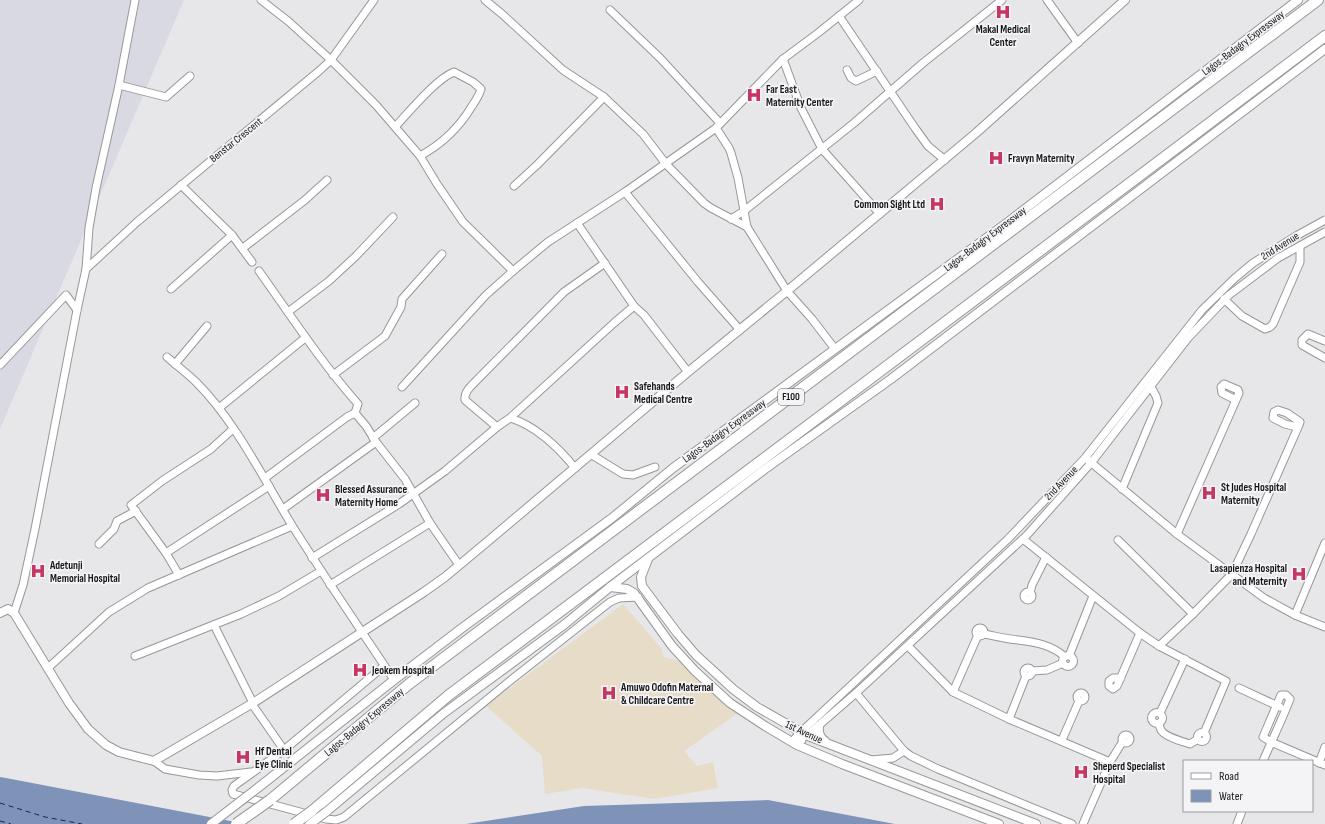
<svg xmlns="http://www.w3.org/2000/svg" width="1325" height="824" font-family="'Sofia Sans Condensed',sans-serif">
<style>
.built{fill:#d9d9e3}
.medical{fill:#e7dcc8}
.water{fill:#7f92b7}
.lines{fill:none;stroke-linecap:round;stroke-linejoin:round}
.ferry{stroke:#132857;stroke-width:1;stroke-dasharray:5 4;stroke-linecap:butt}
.minor-casing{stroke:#979799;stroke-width:9}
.major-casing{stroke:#979799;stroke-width:10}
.highway-casing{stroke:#979799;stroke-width:12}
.minor{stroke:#fff;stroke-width:7}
.major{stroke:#fff;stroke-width:8}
.highway{stroke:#fff;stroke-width:10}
.major-bridge-casing{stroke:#979799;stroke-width:10;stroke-linecap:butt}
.highway-bridge-casing{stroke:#979799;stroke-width:12;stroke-linecap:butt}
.major-bridge{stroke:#fff;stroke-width:8}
.highway-bridge{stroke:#fff;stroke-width:10}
.labels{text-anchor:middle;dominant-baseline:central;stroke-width:3.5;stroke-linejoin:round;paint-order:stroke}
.shield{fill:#f4f4f7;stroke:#59595b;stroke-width:1}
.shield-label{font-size:10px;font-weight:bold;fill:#171718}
.poi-label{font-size:11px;font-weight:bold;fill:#171718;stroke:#f4f4f7;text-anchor:start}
.street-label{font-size:11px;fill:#171718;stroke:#f4f4f7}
</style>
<rect width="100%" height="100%" fill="#e7e7ea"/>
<!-- built -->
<polygon class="built" points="0,0 184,0 0,429"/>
<!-- medical -->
<polygon class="medical" points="623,604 662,649 664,657 679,661 685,667 687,665 698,680 738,713 684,751 697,766 713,762 718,788 654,799 582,788 545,794 542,756 486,706"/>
<!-- water -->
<g class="water">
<polygon points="0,777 6,778 246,824 0,824"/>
<polygon points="768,800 895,824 466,824 584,806"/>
</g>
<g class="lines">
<!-- ferry -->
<g class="ferry">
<polyline points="0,803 45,817 82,824"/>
<polyline points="0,821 11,824"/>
</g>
<!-- minor casing -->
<g class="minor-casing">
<g id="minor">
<polyline points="261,0 288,21 331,60 376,105 420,156 437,184 463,222 513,271"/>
<polyline points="485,0 502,14 563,70 604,97 643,134 666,164 704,203 711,208 747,227 787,291 812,319 835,349"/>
<polyline points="1047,0 1078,43"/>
<polyline points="610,10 660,58 720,123"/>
<polyline points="839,16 915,128 928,146 945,160"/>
<polyline points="783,59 801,108 822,149 880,214"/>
<polyline points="847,70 851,78 856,81 877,71"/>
<polyline points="119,85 166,97 190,76"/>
<path d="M 395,127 C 409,112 436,79 454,72 L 473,82 L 481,89 C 479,96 476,100 472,106 C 459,128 442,144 420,156"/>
<polyline points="716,128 729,148 731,153 738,178 747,227"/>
<polyline points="181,185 232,235 252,262"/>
<polyline points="514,186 537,165 604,97"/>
<polyline points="625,192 698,282 740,330"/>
<polyline points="731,219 744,211 854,123 923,63 1002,0"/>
<polyline points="577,223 634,306 644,315 688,372"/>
<polyline points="243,248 305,200 327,180"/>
<path d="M 605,263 L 564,292 L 472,385 C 468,389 464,394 465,400 L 497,427 L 510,418 L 614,323 L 634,306"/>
<polyline points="86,269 137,222 319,71 331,60 374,0"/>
<path d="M 259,271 C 291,316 321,362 358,404 L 355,413 L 366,426 L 376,442 L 405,479 L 430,523 L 459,565"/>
<polyline points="171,289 232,235"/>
<polyline points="1224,299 1242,316 1265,329 1270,327 1273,324 1300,262 1300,246"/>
<polyline points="288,312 329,281 356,256 393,217"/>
<polyline points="1325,341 1308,334 1302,340 1302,345 1325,358"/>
<path d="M 167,357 C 177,366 188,374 197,383 C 236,422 264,480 293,527 C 326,579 360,629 394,680"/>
<polyline points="175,364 207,326"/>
<polyline points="0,365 66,295 77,310"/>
<polyline points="333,375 385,336 401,307 402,299 442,254"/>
<polyline points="402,387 486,295 513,271 548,242 625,192 716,128 783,59 818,33 859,0"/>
<polyline points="219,408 305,338"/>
<path d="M 510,418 C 535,425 559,448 575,468"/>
<polyline points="373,438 415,403"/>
<polyline points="592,455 623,474 633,475 655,467"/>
<polyline points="1088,460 1177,534 1264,598 1295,615 1325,627"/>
<polyline points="265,478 347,417 355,413"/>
<polyline points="1122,489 1158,403 1156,396 1150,385"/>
<polyline points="283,509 376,442"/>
<polyline points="1177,534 1236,400 1239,393 1238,390 1224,384 1221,387 1222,393 1236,400"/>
<polyline points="1023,539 1140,633 1159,646 1226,681 1204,733"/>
<polyline points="1118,540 1193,614"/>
<polyline points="99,544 114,529 117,521 136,511"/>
<polyline points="166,553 269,486"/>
<polyline points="312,558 399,504 445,471 497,427"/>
<polyline points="179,575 166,553 131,505 162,481 211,449 233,429"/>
<polyline points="330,585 430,523"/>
<circle cx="1028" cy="596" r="4"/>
<polyline points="1030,593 1032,585 1046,557"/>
<polyline points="14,613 23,585 35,529 77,310 86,269 89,228 96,188 119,85 135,0"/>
<polyline points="1295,615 1325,543"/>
<polyline points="214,625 253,703"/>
<circle cx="980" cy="632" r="4"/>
<path d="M 984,634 C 995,636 1007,639 1018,640 C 1035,642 1052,645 1065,657"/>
<polyline points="908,646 953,692 1009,719 1110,762"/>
<polyline points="1159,646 1193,614 1232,574 1251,534 1299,425 1300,422 1287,413 1278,410 1274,412 1273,418 1285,424 1297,427"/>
<circle cx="1068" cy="661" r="5.5"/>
<polyline points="135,656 241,614 279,596 321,571"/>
<polyline points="1069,656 1093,596"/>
<polyline points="384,666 284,750 234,786 232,790 233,794 326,819 336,820 344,817 511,680 610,602 619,598 638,597"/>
<polyline points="48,668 109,612 148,588 292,526"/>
<circle cx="1028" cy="672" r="4"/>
<polyline points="1032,671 1047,670 1063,663"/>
<polyline points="1121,678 1113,678 1109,681 1109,686 1113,689 1117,686 1140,633"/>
<polyline points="1239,688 1280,707"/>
<polyline points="953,692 978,635"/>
<polyline points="856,693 904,751 911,756 938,769 1072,824"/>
<circle cx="1081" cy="697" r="4"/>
<polyline points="252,704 284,750"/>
<circle cx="1157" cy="718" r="5.5"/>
<polyline points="1160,713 1185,659"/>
<polyline points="1009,719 1026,676"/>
<path d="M 1159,723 C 1159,725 1160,728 1161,730 C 1164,736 1183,742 1190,744 L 1198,739"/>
<circle cx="1202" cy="737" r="4.5"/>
<circle cx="1126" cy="739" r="4"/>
<polyline points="1062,740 1079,701"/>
<polyline points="792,742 797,736 798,731 801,732 1008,539 1085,458 1202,310 1235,278 1253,263 1296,236 1325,220"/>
<polyline points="797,745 802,740 804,734 810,733 856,693 1027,535 1091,463 1188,338 1229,295 1278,258 1325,232"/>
<polyline points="871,760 893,758 904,751"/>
<polyline points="154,761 165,769 199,775 217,776 251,772"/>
<path d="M 1263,761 C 1272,740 1282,720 1290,699 L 1286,695 L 1281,695 L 1263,737 L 1271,742 L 1325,765"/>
<polyline points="1319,763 1325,747"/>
<polyline points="1083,824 1110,762 1123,741"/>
<polyline points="1237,824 1242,811"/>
</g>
</g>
<!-- major casing -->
<g class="major-casing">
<g id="major">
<polyline points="648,559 641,577 642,586 678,634 696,655 733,689 757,707 808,736 1036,824"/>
<polyline points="610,587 627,589 634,593 672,646 695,671 730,703 765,726 797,745 842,764 999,824"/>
<polyline points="0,613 8,609 14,613 69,703 88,729 106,745 119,752 154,761 253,703 424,592 445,577 487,542 688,372 787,291 976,133 1125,0"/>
<path d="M 819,726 C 818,732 819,737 825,741"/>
<polyline points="259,787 394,680 462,628 612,518 673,468 1004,225 1298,0"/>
<polyline points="326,812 444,713 565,624 610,587 765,469 891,379 1021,280 1325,49"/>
</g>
</g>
<!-- highway casing -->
<g class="highway-casing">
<g id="highway">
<polyline points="270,800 409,684 1318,0"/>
<polyline points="312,811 449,695 883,369 1325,36"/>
</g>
</g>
<!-- minor -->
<use href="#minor" class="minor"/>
<!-- major -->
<use href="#major" class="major"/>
<!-- highway -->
<use href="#highway" class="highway"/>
<!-- major-bridge casing -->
<g class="major-bridge-casing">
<g id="major-bridge">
<polyline points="211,824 259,787"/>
<polyline points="310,824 326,812"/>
</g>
</g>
<!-- highway-bridge casing -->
<g class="highway-bridge-casing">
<g id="highway-bridge">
<polyline points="236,824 270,800"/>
<polyline points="294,824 312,811"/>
</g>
</g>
<!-- major-bridge -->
<use href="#major-bridge" class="major-bridge"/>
<!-- highway-bridge -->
<use href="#highway-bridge" class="highway-bridge"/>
</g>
<!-- icons -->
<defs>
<g id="hospital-bare" transform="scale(1.2)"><path d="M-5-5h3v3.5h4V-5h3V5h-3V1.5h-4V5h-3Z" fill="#c53661" stroke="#f4f4f7" stroke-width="2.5" paint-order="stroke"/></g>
</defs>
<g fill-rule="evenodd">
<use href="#hospital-bare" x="1003" y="12"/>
<use href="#hospital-bare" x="754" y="95"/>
<use href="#hospital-bare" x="996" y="158"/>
<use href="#hospital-bare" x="937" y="204"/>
<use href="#hospital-bare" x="622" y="392"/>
<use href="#hospital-bare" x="1209" y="493"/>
<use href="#hospital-bare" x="323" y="495"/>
<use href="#hospital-bare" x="38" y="571"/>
<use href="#hospital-bare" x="1299" y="574"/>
<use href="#hospital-bare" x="360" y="670"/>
<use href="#hospital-bare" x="609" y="693"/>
<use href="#hospital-bare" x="243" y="757"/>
<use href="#hospital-bare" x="1081" y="772"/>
</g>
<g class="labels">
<!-- shield labels -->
<rect class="shield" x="778" y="389" width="26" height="16" rx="3"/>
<g class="shield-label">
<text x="791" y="397">F100</text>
</g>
<!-- poi labels -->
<g class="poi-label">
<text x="1003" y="29" text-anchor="middle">Makal Medical<tspan x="1003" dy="13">Center</tspan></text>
<text x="766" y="89">Far East<tspan x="766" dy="13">Maternity Center</tspan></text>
<text x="1008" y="158">Fravyn Maternity</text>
<text x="925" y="204" text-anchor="end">Common Sight Ltd</text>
<text x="634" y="386">Safehands<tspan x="634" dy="13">Medical Centre</tspan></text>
<text x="1221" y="487">St Judes Hospital<tspan x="1221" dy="13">Maternity</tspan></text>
<text x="335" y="489">Blessed Assurance<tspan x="335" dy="13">Maternity Home</tspan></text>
<text x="50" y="565">Adetunji<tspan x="50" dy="13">Memorial Hospital</tspan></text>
<text x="1287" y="568" text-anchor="end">Lasapienza Hospital<tspan x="1287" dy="13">and Maternity</tspan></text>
<text x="372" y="670">Jeokem Hospital</text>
<text x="621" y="687">Amuwo Odofin Maternal<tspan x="621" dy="13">&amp; Childcare Centre</tspan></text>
<text x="255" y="751">Hf Dental<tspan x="255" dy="13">Eye Clinic</tspan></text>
<text x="1093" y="766">Sheperd Specialist<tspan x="1093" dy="13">Hospital</tspan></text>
</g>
<!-- street labels -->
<g class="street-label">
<text transform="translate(1243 43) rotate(-37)">Lagos-Badagry Expressway</text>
<text transform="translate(236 140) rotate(-39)">Benstar Crescent</text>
<text transform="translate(985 239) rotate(-37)">Lagos-Badagry Expressway</text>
<text transform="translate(1280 246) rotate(-32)">2nd Avenue</text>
<text transform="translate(724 431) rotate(-36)">Lagos-Badagry Expressway</text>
<text transform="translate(1061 483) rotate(-46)">2nd Avenue</text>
<text transform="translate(364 722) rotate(-40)">Lagos-Badagry Expressway</text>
<text transform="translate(804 732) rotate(25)">1st Avenue</text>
</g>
</g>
<!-- legend -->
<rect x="1183" y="760" width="130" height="52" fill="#f4f4f7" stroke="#9c9c9e"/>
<rect x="1191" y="773" width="20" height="6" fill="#ffffff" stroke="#9c9c9e"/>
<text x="1219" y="780" font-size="12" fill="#171718">Road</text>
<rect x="1191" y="790" width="20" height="12" fill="#7f92b7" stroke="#9c9c9e"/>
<text x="1219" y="800" font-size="12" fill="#171718">Water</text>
</svg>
